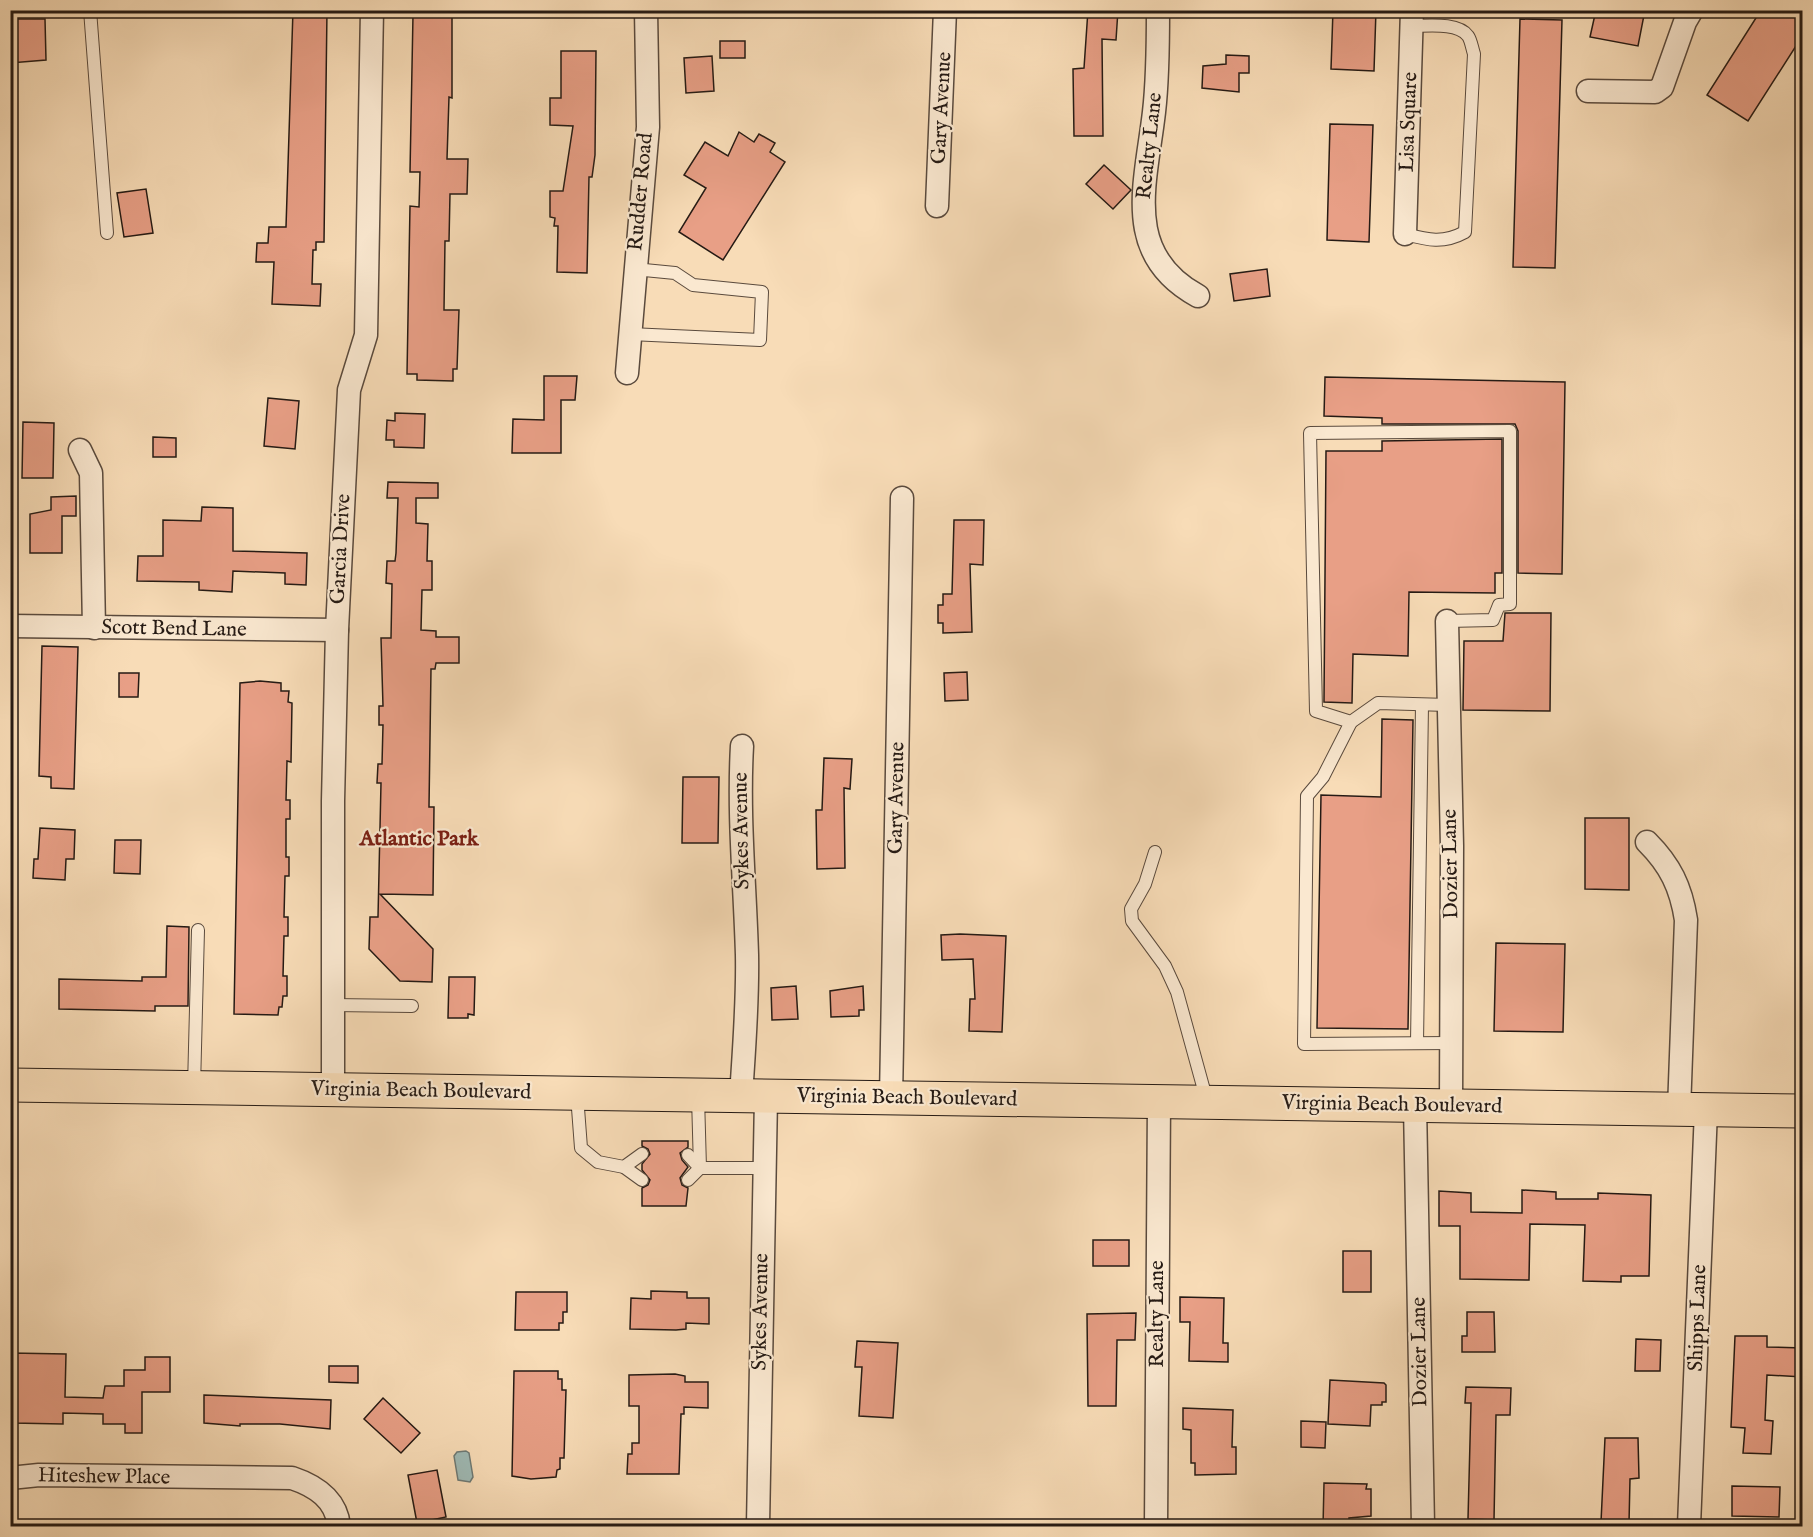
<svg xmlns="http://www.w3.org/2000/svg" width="1813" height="1537" font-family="'IM FELL English',serif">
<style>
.water{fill:#9fbab5;stroke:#6e7a75;stroke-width:1.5}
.building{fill:#e89f86;stroke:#251a14;stroke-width:1.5}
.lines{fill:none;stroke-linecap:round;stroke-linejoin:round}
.lane-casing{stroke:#5a4a3d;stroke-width:14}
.street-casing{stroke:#5a4a3d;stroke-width:25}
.primary-casing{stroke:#251a14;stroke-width:35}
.lane{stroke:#fae8d0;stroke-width:12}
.street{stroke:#fae8d0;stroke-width:22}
.primary{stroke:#f8dcb7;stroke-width:33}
.labels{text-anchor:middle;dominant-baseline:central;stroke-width:4.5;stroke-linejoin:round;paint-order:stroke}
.street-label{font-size:21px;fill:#251a14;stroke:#fae8d0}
.neighbourhood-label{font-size:22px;font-weight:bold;fill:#7a1f14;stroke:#fae8d0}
</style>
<rect width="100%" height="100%" fill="#f8dcb7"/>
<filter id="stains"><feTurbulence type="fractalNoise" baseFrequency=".00333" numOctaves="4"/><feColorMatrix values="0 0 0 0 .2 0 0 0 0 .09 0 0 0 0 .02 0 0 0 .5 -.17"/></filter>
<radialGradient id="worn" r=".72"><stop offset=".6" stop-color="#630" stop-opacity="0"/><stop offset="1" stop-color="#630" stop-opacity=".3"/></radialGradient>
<!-- water -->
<polygon class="water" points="466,1451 469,1453 473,1477 470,1482 458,1480 454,1456 457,1452"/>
<!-- building -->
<g class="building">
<polygon points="293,10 327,10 324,242 316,242 316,250 313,250 312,284 321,284 320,306 272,304 274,262 256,262 257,243 268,243 269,227 286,227"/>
<polygon points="1088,10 1118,10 1116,40 1102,39 1103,136 1074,136 1073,69 1084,68"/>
<polygon points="1333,10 1376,10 1374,71 1331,69"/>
<polygon points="1596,10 1645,10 1638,46 1590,37"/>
<polygon points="1761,10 1803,10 1803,35 1748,121 1707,95"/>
<polygon points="413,15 452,15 452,98 449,97 447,159 468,159 467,194 450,194 449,241 445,241 444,310 459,310 457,369 453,369 453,381 417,380 417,374 407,374 410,206 419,207 420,172 410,172"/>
<polygon points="10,19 45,19 46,60 10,63"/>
<polygon points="1520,19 1562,20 1555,268 1513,267"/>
<rect x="720" y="41" width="25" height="17"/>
<polygon points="561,51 596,51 595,155 592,177 589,177 587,273 557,272 558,226 554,226 555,218 550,217 550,191 563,191 573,126 550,125 550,98 561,98"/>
<polygon points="1226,55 1249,56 1249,73 1239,73 1239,92 1202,88 1203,66 1226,64"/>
<polygon points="712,56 714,91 686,93 684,58"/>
<polygon points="1330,124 1373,125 1369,242 1327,240"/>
<polygon points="739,132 754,142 759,134 775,143 770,152 785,162 723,260 679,232 706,188 684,175 705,142 728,156"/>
<polygon points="1104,165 1131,190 1113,209 1086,184"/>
<polygon points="146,189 153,233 124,237 117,193"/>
<polygon points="1267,269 1270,296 1234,301 1230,274"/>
<polygon points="544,376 577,376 575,400 561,400 561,453 512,453 513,419 544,420"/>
<polygon points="1325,377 1565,382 1562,574 1518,573 1518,431 1515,424 1382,424 1382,418 1324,416"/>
<polygon points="268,398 299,401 295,449 264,446"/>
<polygon points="395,413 425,414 424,448 394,447 394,440 386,440 387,420 395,421"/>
<polygon points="23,422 54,423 53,478 22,478"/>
<polygon points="153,437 176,438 176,457 153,457"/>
<polygon points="1502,439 1502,573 1495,573 1495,593 1409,592 1408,656 1353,654 1352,703 1324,702 1326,451 1382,451 1382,441"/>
<polygon points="388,482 438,483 438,498 416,498 416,523 428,524 427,561 432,561 432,590 422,590 421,630 436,631 436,637 459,637 459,663 436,663 435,669 431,669 429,807 434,807 433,895 380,894 433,949 432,982 400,981 369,949 370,917 378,917 381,783 377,783 378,764 382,764 383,725 379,725 379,706 383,706 381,638 391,638 392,584 386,583 387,561 395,561 396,553 398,498 387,498"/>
<polygon points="76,496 76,516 62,516 62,553 30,553 30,514 51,510 51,497"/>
<polygon points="202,507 233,508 233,551 307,553 306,585 285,584 285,573 233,571 232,592 199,590 199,582 137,581 138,556 163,556 163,520 201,521"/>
<polygon points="954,520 984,520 983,565 970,564 972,632 943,633 943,623 938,623 938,605 943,605 943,594 952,594"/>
<polygon points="1505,613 1551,613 1550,711 1463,710 1464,641 1503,641"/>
<polygon points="42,646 78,647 74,789 51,788 51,777 39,776"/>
<polygon points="967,672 968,700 945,701 944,673"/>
<polygon points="119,673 139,673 138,697 119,697"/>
<polygon points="260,681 281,683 281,691 289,691 288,702 292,703 291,762 287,761 286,800 290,800 290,819 286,819 286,857 289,857 289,876 285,876 284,917 288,917 288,936 284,936 283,976 287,976 287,996 283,996 282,1007 279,1007 278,1015 234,1014 240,683"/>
<polygon points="1382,719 1413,720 1408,1029 1317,1028 1321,795 1381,797"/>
<polygon points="824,758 852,759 850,789 844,788 845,868 817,869 816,810 822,810"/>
<polygon points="683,777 719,777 718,843 682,843"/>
<polygon points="1585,818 1629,818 1629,890 1585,889"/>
<polygon points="40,828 75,830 74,859 66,859 65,880 33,878 34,859 38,859"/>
<polygon points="115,840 141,840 140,874 114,873"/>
<polygon points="167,926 189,927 188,1006 155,1006 155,1011 59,1009 59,979 142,981 142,977 166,977"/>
<polygon points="960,934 1006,936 1002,1032 969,1031 970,999 975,999 973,959 942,960 941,935"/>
<polygon points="1496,943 1565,944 1563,1032 1494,1031"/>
<polygon points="449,977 475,977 474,1015 468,1014 468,1018 448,1018"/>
<polygon points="796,986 798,1019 772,1020 771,988"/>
<polygon points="863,986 864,1010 859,1010 859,1016 831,1017 830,991"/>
<polygon points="642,1141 688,1141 688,1147 680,1153 682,1160 688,1167 680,1178 682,1185 688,1188 686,1206 642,1206 642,1188 648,1185 650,1180 642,1170 642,1164 650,1154 648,1149 642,1146"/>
<polygon points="1522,1190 1556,1192 1556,1199 1598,1199 1598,1193 1651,1195 1649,1276 1621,1276 1621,1282 1583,1281 1585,1225 1530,1224 1529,1280 1460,1279 1460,1226 1439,1226 1439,1191 1471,1193 1471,1212 1522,1213"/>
<rect x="1093" y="1240" width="36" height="26"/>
<rect x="1343" y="1251" width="28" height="41"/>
<polygon points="651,1291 687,1292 687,1298 709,1298 709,1324 686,1323 686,1329 676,1330 630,1329 631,1298 651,1299"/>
<polygon points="516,1292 567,1292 567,1312 563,1312 563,1323 559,1323 559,1330 515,1330"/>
<polygon points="1180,1297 1224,1298 1223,1343 1228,1343 1228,1362 1189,1361 1190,1322 1180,1322"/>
<polygon points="1467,1312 1494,1312 1495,1352 1462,1352 1462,1336 1467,1336"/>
<polygon points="1136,1313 1135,1340 1117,1340 1116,1406 1088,1406 1087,1314"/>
<polygon points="1735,1336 1767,1336 1767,1347 1803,1348 1803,1377 1767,1375 1765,1420 1773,1421 1771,1454 1743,1453 1745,1428 1731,1427"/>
<polygon points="1636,1339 1661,1340 1660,1371 1635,1371"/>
<polygon points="857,1341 898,1343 893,1418 859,1416 862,1367 855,1367"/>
<polygon points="10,1353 66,1354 65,1397 103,1398 105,1386 124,1386 124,1370 145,1370 145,1357 170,1357 170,1392 142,1392 142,1433 125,1433 125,1424 103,1424 103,1414 63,1413 63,1424 12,1423"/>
<polygon points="329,1366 358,1366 358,1383 329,1382"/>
<polygon points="514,1371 558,1371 558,1379 562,1379 562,1390 566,1390 564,1458 560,1458 560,1469 557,1470 556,1477 531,1479 512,1476"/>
<polygon points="675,1374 685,1376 685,1382 708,1382 708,1408 684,1407 684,1414 681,1414 679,1474 627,1474 628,1454 632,1454 632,1443 639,1443 639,1406 629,1406 629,1375"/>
<polygon points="1330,1380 1384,1383 1386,1385 1386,1402 1382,1402 1382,1405 1371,1405 1370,1426 1328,1424"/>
<polygon points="1466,1387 1511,1388 1510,1415 1496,1415 1494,1520 1468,1519 1471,1403 1465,1403"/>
<polygon points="204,1395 331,1400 330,1429 280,1424 240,1424 240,1426 204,1423"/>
<polygon points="383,1398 420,1433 401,1453 364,1419"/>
<polygon points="1183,1408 1233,1410 1232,1447 1236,1447 1236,1474 1195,1475 1195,1463 1191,1463 1191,1430 1183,1429"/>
<polygon points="1301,1421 1326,1422 1325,1448 1301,1447"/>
<polygon points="1605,1438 1638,1438 1639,1478 1630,1479 1629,1523 1601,1522"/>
<polygon points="437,1470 446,1517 417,1523 408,1475"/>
<polygon points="1324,1483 1367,1484 1366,1489 1371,1489 1371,1516 1349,1518 1349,1527 1323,1527"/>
<polygon points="1732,1486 1780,1487 1779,1517 1732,1516"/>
</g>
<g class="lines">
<!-- lane casing -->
<g class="lane-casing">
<g id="lane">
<polyline points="90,10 107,233"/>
<path d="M 1405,234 C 1428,240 1443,244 1465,232 L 1474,54 C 1472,48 1471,40 1468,36 C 1458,22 1427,26 1412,26"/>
<polyline points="630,334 760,340 762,292 693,285 675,273 634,269"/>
<polyline points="1447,621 1493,620 1499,605 1510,604 1510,431 1310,433 1316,711 1351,722 1378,703 1448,705"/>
<polyline points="1351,722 1323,777 1307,796 1304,1044 1452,1043"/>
<polyline points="1155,852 1145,884 1131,909 1132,921 1165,966 1177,992 1207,1101"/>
<polyline points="332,1005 412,1006"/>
<polyline points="1417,1043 1422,705"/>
<polyline points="194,1087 198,930"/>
<polyline points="577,1095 581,1148 598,1162 624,1167 642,1154"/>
<polyline points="698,1097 700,1168 764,1168"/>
<polyline points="624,1167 642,1180"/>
<polyline points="688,1180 700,1168 688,1155"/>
</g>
</g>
<!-- street casing -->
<g class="street-casing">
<g id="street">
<path d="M 1158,10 C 1158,44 1158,78 1154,112 C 1146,183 1121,254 1198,296"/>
<polyline points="1588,91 1655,92 1662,87 1685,22 1692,10"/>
<polyline points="937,206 945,10"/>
<polyline points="1405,234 1412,10"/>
<polyline points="627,373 648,127 646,10"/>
<polyline points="80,450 91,473 94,628"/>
<polyline points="1447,621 1452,846 1451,1106"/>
<polyline points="10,626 337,630"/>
<path d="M 1647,842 C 1670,865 1681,887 1686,920 L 1679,1110"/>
<polyline points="333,1090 333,801 337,630 349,390 366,335 372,10"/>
<path d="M 741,1096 C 744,1049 748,1002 747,955 C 745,885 738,816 742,746"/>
<polyline points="891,1098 902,498"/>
<polyline points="1415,1105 1423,1526"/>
<path d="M 10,1478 L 39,1475 L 292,1478 C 316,1486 336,1499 339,1526"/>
<polyline points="758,1526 766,1097"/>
<polyline points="1156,1526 1159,1101"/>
<polyline points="1689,1526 1706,1110"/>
</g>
</g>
<!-- primary casing -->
<g class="primary-casing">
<polyline id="primary" points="10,1085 1802,1111"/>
</g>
<!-- lane -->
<use href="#lane" class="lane"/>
<!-- street -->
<use href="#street" class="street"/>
<!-- primary -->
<use href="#primary" class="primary"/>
</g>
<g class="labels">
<!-- street labels -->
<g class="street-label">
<text transform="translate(942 108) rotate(-87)">Gary Avenue</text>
<text transform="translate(1409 122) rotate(-88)">Lisa Square</text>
<text transform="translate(1150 146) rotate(-84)">Realty Lane</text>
<text transform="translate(641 192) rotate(-85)">Rudder Road</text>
<text transform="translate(341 549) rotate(-87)">Garcia Drive</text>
<text transform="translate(174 629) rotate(1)">Scott Bend Lane</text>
<text transform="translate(897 798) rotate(-89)">Gary Avenue</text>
<text transform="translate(742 831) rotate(-91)">Sykes Avenue</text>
<text transform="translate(1451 864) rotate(-91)">Dozier Lane</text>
<text transform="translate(421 1091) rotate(1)">Virginia Beach Boulevard</text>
<text transform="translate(907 1098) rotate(1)">Virginia Beach Boulevard</text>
<text transform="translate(1392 1105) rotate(1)">Virginia Beach Boulevard</text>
<text transform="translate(761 1312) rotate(-89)">Sykes Avenue</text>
<text transform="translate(1157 1314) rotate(-90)">Realty Lane</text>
<text transform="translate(1698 1318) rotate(-88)">Shipps Lane</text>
<text transform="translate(1420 1352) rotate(-91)">Dozier Lane</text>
<text transform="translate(104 1477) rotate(1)">Hiteshew Place</text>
</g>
<!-- neighbourhood labels -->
<g class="neighbourhood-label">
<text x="419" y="839">Atlantic Park</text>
</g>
</g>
<!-- margin -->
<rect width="1813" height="1537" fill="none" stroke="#f8dcb7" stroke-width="36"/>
<rect x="12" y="12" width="1789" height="1513" fill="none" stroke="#251a14" stroke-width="3"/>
<rect x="18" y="18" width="1777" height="1501" fill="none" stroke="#251a14" stroke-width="1.5"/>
<rect width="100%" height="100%" filter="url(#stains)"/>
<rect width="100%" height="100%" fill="url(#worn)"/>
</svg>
